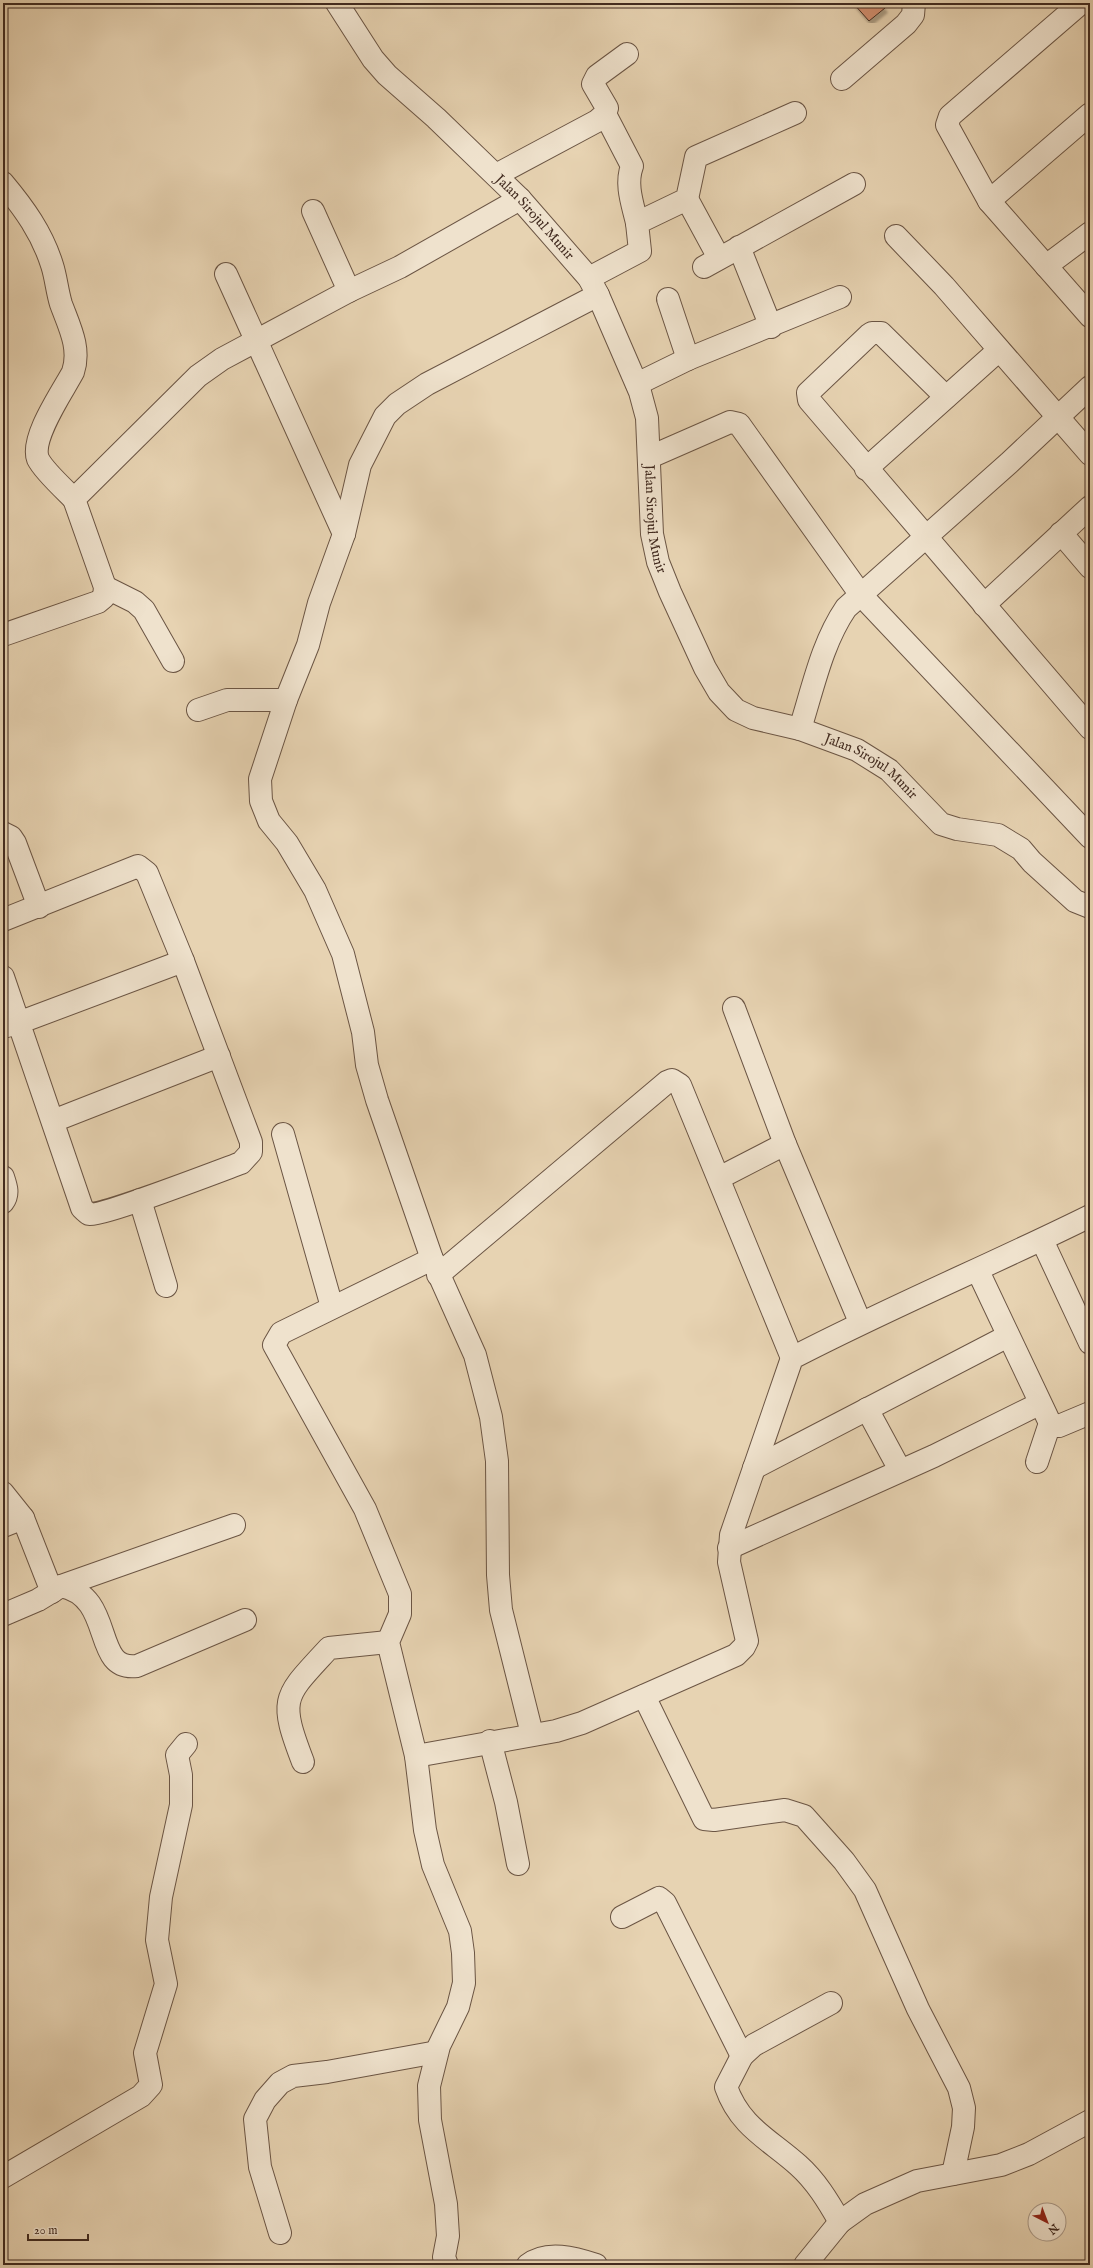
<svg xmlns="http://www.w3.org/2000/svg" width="1093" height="2268" font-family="'IM FELL English',serif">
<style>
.building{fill:#d49071;stroke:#422b20;filter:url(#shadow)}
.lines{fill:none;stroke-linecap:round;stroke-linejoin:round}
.minor-casing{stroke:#6b5544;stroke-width:24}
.minor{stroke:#efe2cd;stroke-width:22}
.labels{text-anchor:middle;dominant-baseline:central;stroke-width:4;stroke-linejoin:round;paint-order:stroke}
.street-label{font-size:14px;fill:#422b20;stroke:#efe2cd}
</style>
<defs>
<filter id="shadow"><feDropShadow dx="2.5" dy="4.5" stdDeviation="1" flood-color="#0004"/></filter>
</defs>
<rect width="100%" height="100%" fill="#e7d3b2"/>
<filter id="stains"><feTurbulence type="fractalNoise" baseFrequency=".005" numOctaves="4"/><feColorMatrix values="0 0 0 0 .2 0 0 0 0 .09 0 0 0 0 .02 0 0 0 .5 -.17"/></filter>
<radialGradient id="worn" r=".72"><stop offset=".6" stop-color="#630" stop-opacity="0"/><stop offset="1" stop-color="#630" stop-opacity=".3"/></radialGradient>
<!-- building -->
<polygon class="building" points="853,3 881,3 885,8 869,21"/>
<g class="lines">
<!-- minor casing -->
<g class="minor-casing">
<g id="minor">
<path id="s1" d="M 337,3 L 373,59 L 387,75 L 436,118 L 520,199 L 589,278 L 598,295 L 640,392 L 647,418 L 652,534 L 658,562 L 670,592 L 705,668 L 719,692 L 736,710 L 753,718 L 800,729 L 857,750 L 889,770 L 941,824 L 957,829 L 998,835 L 1021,849 L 1032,862 L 1075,901 L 1090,907"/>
<polyline points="1081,3 950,116 947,125 989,201 1090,316"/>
<polyline points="842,79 906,24 913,15 914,3"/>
<path d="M 605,114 L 632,166 C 625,185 633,205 637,223"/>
<polyline points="496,175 597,121 605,114 607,108 593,84 597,76 627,54"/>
<path d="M 3,183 C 24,208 42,233 52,265 C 56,277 57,291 61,304 C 69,326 81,348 73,372 C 63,391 30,438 38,459 C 44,471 64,489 74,499"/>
<polyline points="687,199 719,258"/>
<polyline points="989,201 1090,114"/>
<polyline points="313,211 349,291"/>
<polyline points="896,236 944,286 1090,454"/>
<polyline points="739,247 771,327"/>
<polyline points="1046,266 1090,233"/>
<polyline points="704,267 854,184"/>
<polyline points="226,274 344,534"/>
<polyline points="589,278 640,251 637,223 687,199 696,157 795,113"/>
<polyline points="668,299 688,359"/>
<polyline points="637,384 688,359 840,297"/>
<polyline points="946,397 881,333 872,333 869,335 808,393 809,400 1090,728"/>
<polyline points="650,457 730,422 739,424 861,595 1090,837"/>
<polyline points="866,469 999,350"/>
<polyline points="1061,533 1090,567"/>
<polyline points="105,587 135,602 144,610 173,661"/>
<polyline points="984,605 1090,507"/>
<polyline points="3,635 98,602 104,597 105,587 74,499 198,376 222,359 349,291 400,267 520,199"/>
<polyline points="198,710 227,700 286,700"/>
<path d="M 800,729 C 813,688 822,643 846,608 L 1009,463 L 1090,387"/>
<polyline points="3,833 11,837 15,843 39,907"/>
<polyline points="3,920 138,866 147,873 183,961"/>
<path d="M 3,977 L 82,1208 C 84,1210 87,1213 89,1214 C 100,1217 222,1170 241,1163 L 251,1152 L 251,1142 L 183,961 L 18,1023 L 3,1027"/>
<polyline points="734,1008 785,1144 860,1322"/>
<polyline points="53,1121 219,1056"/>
<polyline points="283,1134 332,1307"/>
<path d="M 3,1177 C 6,1186 9,1194 3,1202"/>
<polyline points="719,1178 785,1144"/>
<polyline points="140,1200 166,1286"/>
<polyline points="1042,1240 1090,1343"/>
<polyline points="432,1259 281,1333 274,1345 365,1509 400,1594 400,1614 388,1642 416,1756 425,1830 433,1865 460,1931 463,1953 464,1983 458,2007 439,2046 429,2086 430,2120 446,2204 448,2236 444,2257 447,2265"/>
<polyline points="978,1271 1050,1423 1059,1426 1090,1413"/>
<polyline points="438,1275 667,1082 672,1080 680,1085 792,1358"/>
<polyline points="867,1409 900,1470"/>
<polyline points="1037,1462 1050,1423"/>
<polyline points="754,1468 1008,1336"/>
<polyline points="3,1493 23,1518 52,1592"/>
<polyline points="3,1526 23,1518"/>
<polyline points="729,1548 934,1456 1039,1404"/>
<polyline points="61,1586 234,1525"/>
<path d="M 3,1615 L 38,1600 L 61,1586 C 116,1597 91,1672 137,1666 L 245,1620"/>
<polyline points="644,1696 704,1819 714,1820 785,1810 804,1816 844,1861 865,1890 918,2009 959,2088 964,2108 963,2127 953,2174"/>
<polyline points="532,1734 501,1610 498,1575 497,1461 491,1417 475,1355 432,1259 377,1100 367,1065 363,1032 343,954 315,890 287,843 269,821 261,801 260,779 286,700 308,645 319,603 344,534 360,465 385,416 397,404 427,384 598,295"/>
<polyline points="490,1741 506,1802 518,1864"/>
<path d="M 416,1756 L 556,1731 L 582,1723 L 736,1655 L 744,1647 L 747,1641 L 729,1562 L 731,1535 L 792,1358 C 890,1307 991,1265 1090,1216"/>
<path d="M 303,1762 C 278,1697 284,1697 329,1648 L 388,1642"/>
<polyline points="622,1917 659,1898 665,1903 742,2056"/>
<path d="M 831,2003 L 754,2045 L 742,2056 L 726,2087 C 740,2127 769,2139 798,2165 C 816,2181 828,2201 840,2222"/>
<polyline points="3,2177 141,2096 151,2085 145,2053 166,1984 157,1940 161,1897 181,1805 181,1775 177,1755 186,1744"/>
<polyline points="280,2233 260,2167 255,2119 265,2100 280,2083 293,2076 327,2072 437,2052"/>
<path d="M 528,2265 C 547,2250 575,2258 596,2265"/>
<polyline points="805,2265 840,2222 865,2204 917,2181 1001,2165 1029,2154 1090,2121"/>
</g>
</g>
<!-- minor -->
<use href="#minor" class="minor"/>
</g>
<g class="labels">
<!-- street labels -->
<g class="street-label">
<text stroke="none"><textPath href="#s1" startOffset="293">Jalan Sirojul Munir</textPath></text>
<text stroke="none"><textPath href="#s1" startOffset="628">Jalan Sirojul Munir</textPath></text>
<text stroke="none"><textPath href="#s1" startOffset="988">Jalan Sirojul Munir</textPath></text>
</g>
</g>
<!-- margin -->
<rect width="1093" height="2268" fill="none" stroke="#e7d3b2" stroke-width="16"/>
<rect x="4" y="4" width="1085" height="2260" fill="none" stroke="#422b20" stroke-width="2"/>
<rect x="8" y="8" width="1077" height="2252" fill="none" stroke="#422b20"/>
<!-- north arrow -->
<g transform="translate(1047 2222) rotate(138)"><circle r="19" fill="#efe2cd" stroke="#aa9988"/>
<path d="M0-3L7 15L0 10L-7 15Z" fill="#8f2418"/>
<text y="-6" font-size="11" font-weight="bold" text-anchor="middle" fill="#422b20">N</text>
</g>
<!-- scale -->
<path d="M28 2234v6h60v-6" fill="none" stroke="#422b20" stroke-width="2"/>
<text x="34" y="2234" font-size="12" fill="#422b20" stroke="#efe2cd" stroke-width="3" paint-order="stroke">20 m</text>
<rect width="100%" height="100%" filter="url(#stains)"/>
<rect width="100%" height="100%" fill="url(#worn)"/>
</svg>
